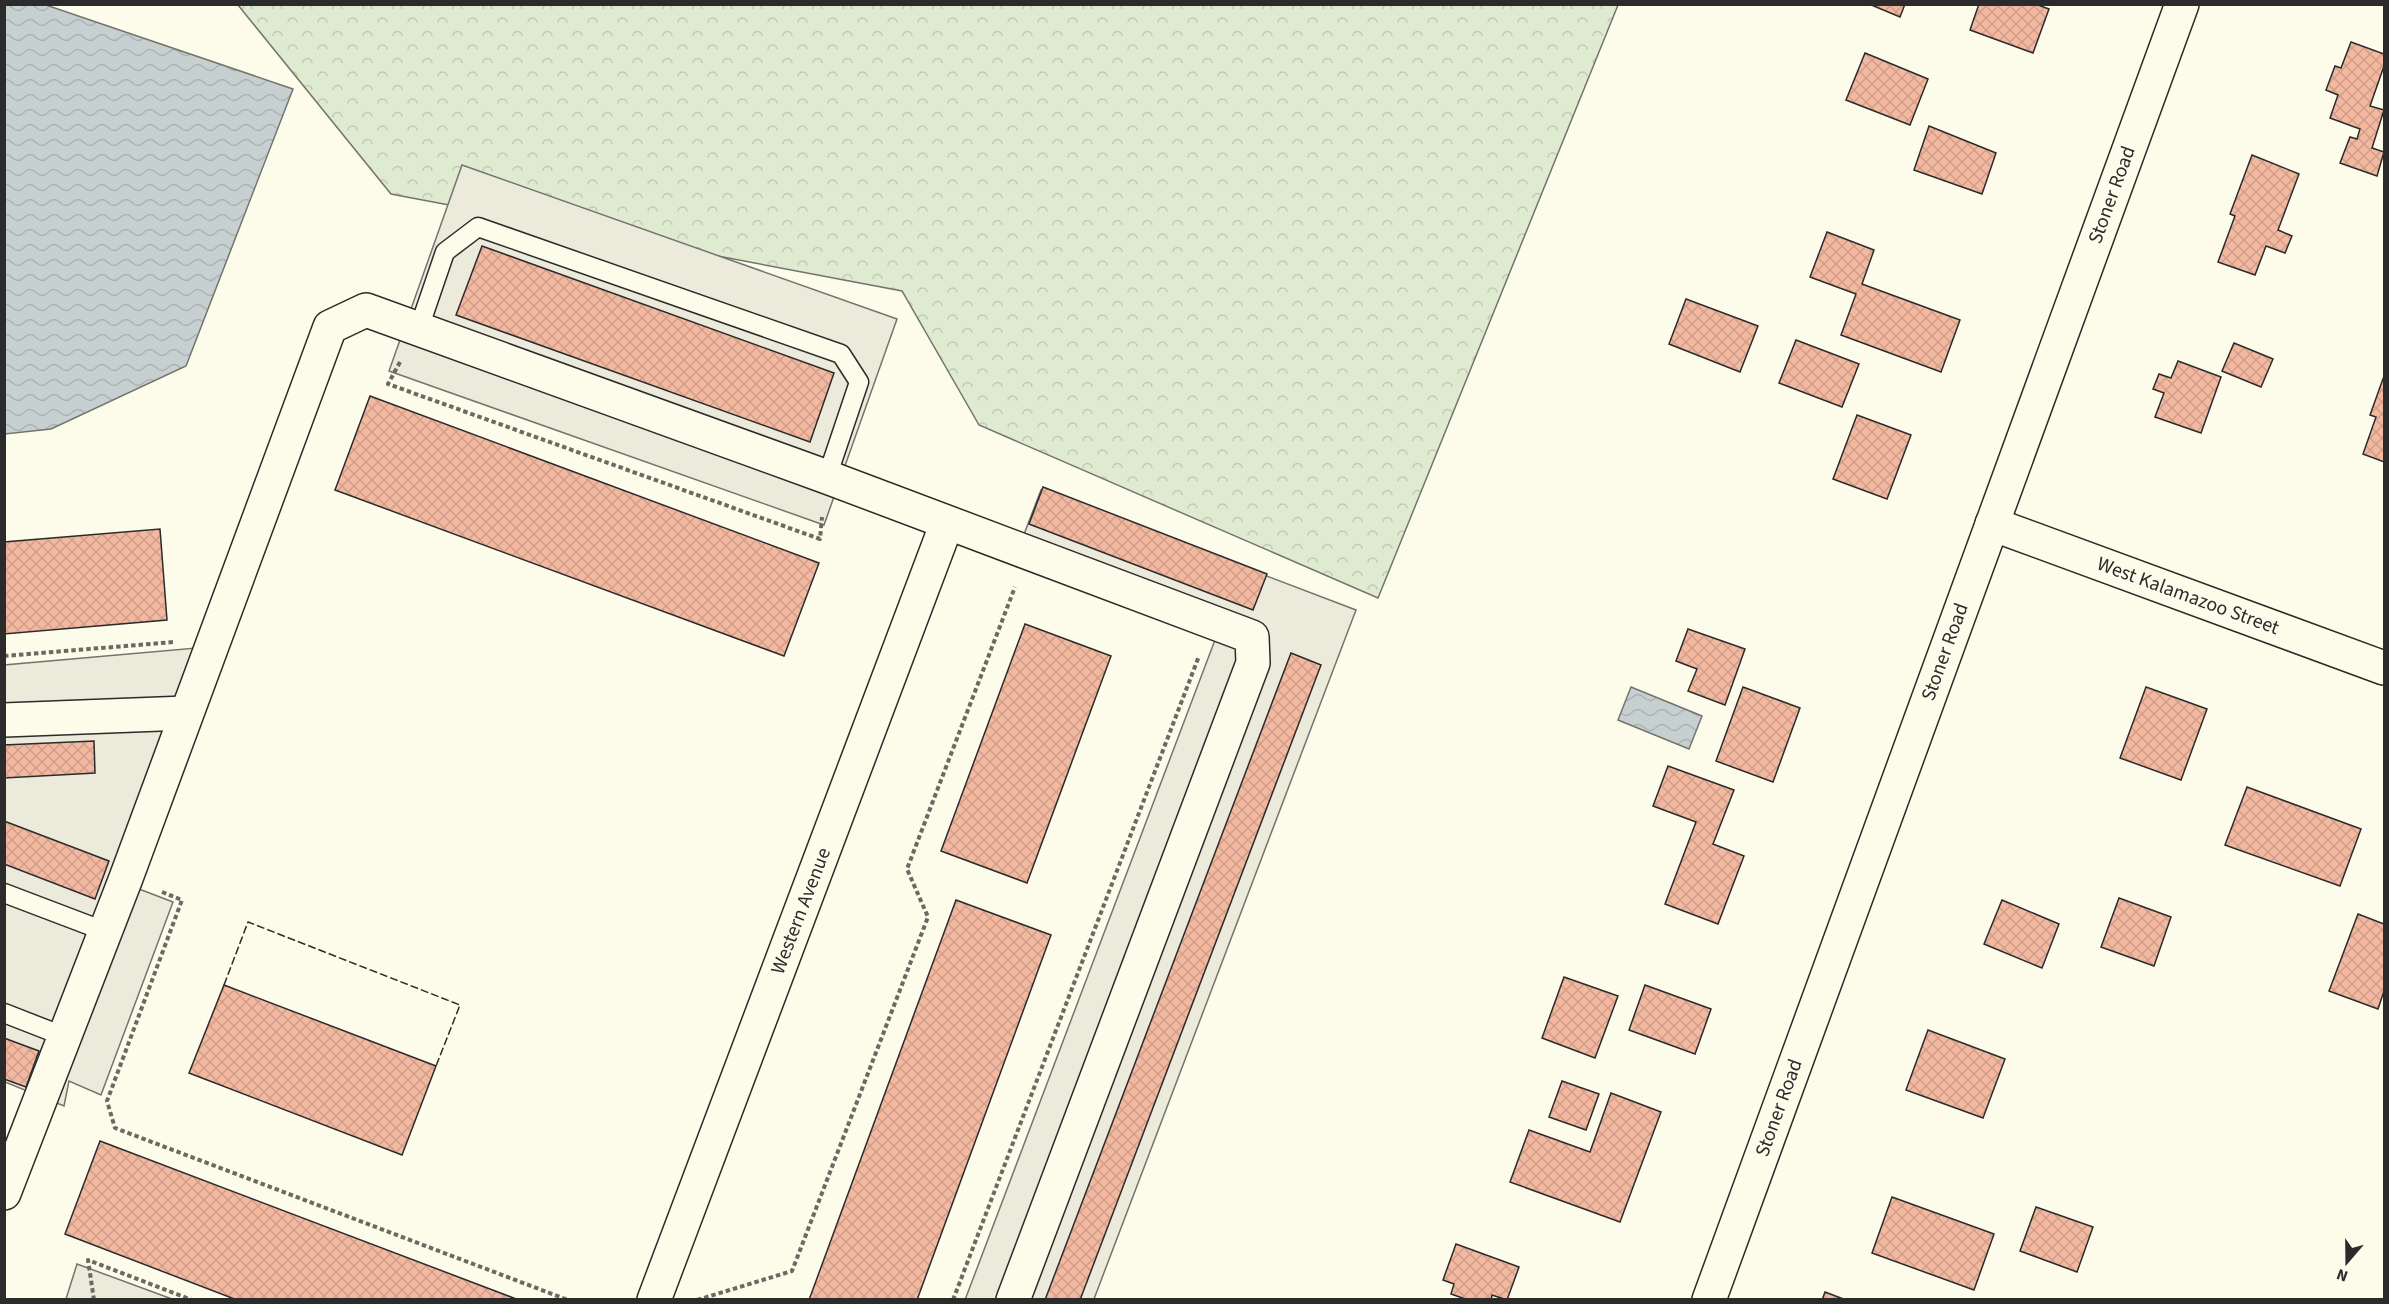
<svg xmlns="http://www.w3.org/2000/svg" width="2389" height="1304" font-family="'Source Sans 3',sans-serif">
<style>
.forest{fill:url(#forest-crowns);stroke:#74746e;stroke-width:1.5}
.parking{fill:#eceadb;stroke:#74746e;stroke-width:1.5}
.water{fill:url(#water-waves);stroke:#74746e;stroke-width:1.5}
.building{fill:url(#building-cross-hatch);stroke:#2b2b2b;stroke-width:1.5}
.lines{fill:none;stroke-linecap:round;stroke-linejoin:round}
.service-casing{stroke:#2b2b2b;stroke-width:21}
.minor-casing{stroke:#2b2b2b;stroke-width:36}
.path{stroke:#6a6964;stroke-width:4;stroke-dasharray:4.5 3;stroke-linecap:butt}
.service{stroke:#fdfbea;stroke-width:18}
.minor{stroke:#fdfbea;stroke-width:33}
.fence{stroke:#2b2b2b;stroke-width:1.5;stroke-dasharray:8 3;stroke-linecap:butt}
.labels{text-anchor:middle;dominant-baseline:central;stroke-width:4.5;stroke-linejoin:round;paint-order:stroke}
.street-label{font-size:20px;fill:#2b2b2b;stroke:#fdfbea}
</style>
<defs>
<pattern id="forest-crowns" width="20" height="18" patternUnits="userSpaceOnUse" patternTransform="scale(1.5)"><rect width="20" height="18" fill="#deebd1"/><path d="M2 6a3 3 0 1 1 6 0M12 15a3 3 0 1 1 6 0" fill="none" stroke="#bfcab4"/></pattern>
<pattern id="water-waves" width="16" height="10" patternUnits="userSpaceOnUse" patternTransform="scale(1.5)"><rect width="16" height="10" fill="#c7d0d0"/><path d="M0 5q4-4 8 0t8 0" fill="none" stroke="#abb3b3"/></pattern>
<pattern id="building-cross-hatch" width="8" height="8" patternUnits="userSpaceOnUse" patternTransform="scale(1.5)"><rect width="8" height="8" fill="#f2b8a0"/><path d="M0 0l8 8M0 8l8-8" fill="none" stroke="#d09e8a"/></pattern>
</defs>
<rect width="100%" height="100%" fill="#fdfbea"/>
<!-- forest -->
<polygon class="forest" points="238,5 1618,5 1378,598 979,425 902,291 391,194"/>
<!-- parking -->
<g class="parking">
<polygon points="462,165 897,319 824,525 389,371"/>
<polygon points="1041,490 1356,610 1094,1299 965,1300 1215,640 1013,563"/>
<polygon points="230,645 139,889 173,902 101,1095 69,1081 64,1106 5,1082 4,665"/>
<polygon points="77,1264 172,1299 66,1299"/>
</g>
<!-- water -->
<g class="water">
<polygon points="5,4 46,5 293,89 186,366 51,429 5,434"/>
<polygon points="1631,687 1702,716 1689,749 1618,720"/>
</g>
<!-- building -->
<g class="building">
<polygon points="1869,4 1905,4 1900,17"/>
<polygon points="1979,4 2035,4 2049,9 2033,53 1970,30"/>
<polygon points="2351,42 2384,54 2384,66 2370,106 2384,110 2372,148 2384,152 2377,176 2340,163 2350,137 2357,139 2360,129 2330,118 2338,95 2326,90 2335,66 2341,68"/>
<polygon points="1865,53 1928,79 1910,125 1846,100"/>
<polygon points="1929,126 1996,153 1982,194 1914,170"/>
<polygon points="2252,155 2299,174 2278,230 2292,236 2285,253 2266,246 2255,275 2218,262 2235,216 2230,214"/>
<polygon points="1827,232 1874,250 1862,284 1960,320 1941,372 1841,335 1856,294 1810,277"/>
<polygon points="482,246 834,373 810,442 456,315"/>
<polygon points="1686,299 1758,326 1740,372 1669,344"/>
<polygon points="1796,340 1859,364 1842,407 1779,383"/>
<polygon points="2234,343 2273,359 2261,387 2222,371"/>
<polygon points="2178,361 2221,377 2201,433 2155,417 2164,393 2153,389 2159,374 2171,378"/>
<polygon points="2384,376 2384,462 2363,454 2376,417 2370,415"/>
<polygon points="370,396 819,563 784,656 335,490"/>
<polygon points="1857,415 1911,435 1887,499 1833,479"/>
<polygon points="1043,487 1267,574 1253,610 1029,524"/>
<polygon points="160,529 167,620 4,634 4,542"/>
<polygon points="1025,624 1111,656 1027,883 941,851"/>
<polygon points="1688,629 1745,649 1725,705 1688,691 1697,669 1676,661"/>
<polygon points="1291,653 1321,665 1080,1300 1045,1300"/>
<polygon points="1743,687 1800,708 1773,782 1716,761"/>
<polygon points="2146,687 2207,709 2181,780 2120,758"/>
<polygon points="94,741 95,773 4,778 4,745"/>
<polygon points="1668,766 1734,790 1713,844 1744,856 1718,924 1665,904 1696,822 1653,806"/>
<polygon points="2247,787 2361,829 2340,886 2225,845"/>
<polygon points="4,821 109,861 95,899 4,864"/>
<polygon points="2119,898 2171,917 2154,966 2101,947"/>
<polygon points="956,900 1051,935 917,1300 809,1300"/>
<polygon points="2002,900 2059,924 2042,968 1984,944"/>
<polygon points="2358,914 2384,924 2384,991 2378,1009 2329,991"/>
<polygon points="1564,977 1618,996 1595,1058 1542,1038"/>
<polygon points="224,985 436,1066 402,1155 189,1073"/>
<polygon points="1645,985 1711,1009 1695,1054 1629,1030"/>
<polygon points="1928,1030 2005,1059 1983,1118 1906,1090"/>
<polygon points="4,1038 39,1051 26,1087 4,1079"/>
<polygon points="1562,1081 1599,1094 1586,1130 1549,1117"/>
<polygon points="1611,1093 1661,1112 1620,1222 1510,1182 1529,1130 1590,1152"/>
<polygon points="100,1141 519,1300 237,1300 65,1234"/>
<polygon points="1892,1197 1994,1234 1974,1290 1872,1253"/>
<polygon points="2036,1207 2093,1227 2077,1272 2020,1251"/>
<polygon points="1456,1244 1519,1267 1507,1300 1492,1295 1491,1300 1468,1300 1451,1294 1454,1284 1443,1280"/>
<polygon points="1825,1292 1846,1300 1822,1300"/>
</g>
<g class="lines">
<!-- service casing -->
<g class="service-casing">
<g id="service">
<polyline points="418,331 445,252 478,227 841,354 859,382 827,477"/>
<polyline points="4,893 104,931"/>
<polyline points="4,1013 63,1036"/>
</g>
</g>
<!-- minor casing -->
<g class="minor-casing">
<g id="minor">
<polyline points="1992,524 2384,668"/>
<polyline points="4,720 186,713"/>
<polyline points="4,1193 126,878 330,327 366,310 827,477 1252,637 1253,663 1013,1300"/>
<polyline points="654,1300 947,523"/>
<polyline points="1709,1300 2182,4"/>
</g>
</g>
<!-- path -->
<g class="path">
<polyline points="400,362 388,384 820,539 822,517"/>
<polyline points="4,656 174,642"/>
<polyline points="162,892 182,900 107,1101 115,1128 568,1300"/>
<polyline points="94,1300 88,1260 192,1300"/>
<polyline points="697,1300 792,1271 928,917 907,869 1015,587"/>
<polyline points="953,1300 1199,656"/>
</g>
<!-- service -->
<use href="#service" class="service"/>
<!-- minor -->
<use href="#minor" class="minor"/>
<!-- fence -->
<polyline class="fence" points="224,985 248,922 460,1005 436,1066"/>
</g>
<g class="labels">
<!-- street labels -->
<g class="street-label">
<text transform="translate(2112 195) rotate(-70)">Stoner Road</text>
<text transform="translate(2188 596) rotate(20)">West Kalamazoo Street</text>
<text transform="translate(1945 652) rotate(-70)">Stoner Road</text>
<text transform="translate(801 911) rotate(-69)">Western Avenue</text>
<text transform="translate(1779 1108) rotate(-70)">Stoner Road</text>
</g>
</g>
<!-- border -->
<rect width="2389" height="1304" fill="none" stroke="#2b2b2b" stroke-width="12"/>
<!-- north arrow -->
<g transform="translate(2347 1262) rotate(200)" stroke="#fdfbea" stroke-width="4.5" paint-order="stroke">
<path d="M0-4.5L10 22L0 15L-10 22Z" fill="#2b2b2b"/>
<text y="-9" font-size="16" font-weight="bold" text-anchor="middle" fill="#2b2b2b">N</text>
</g>
</svg>
